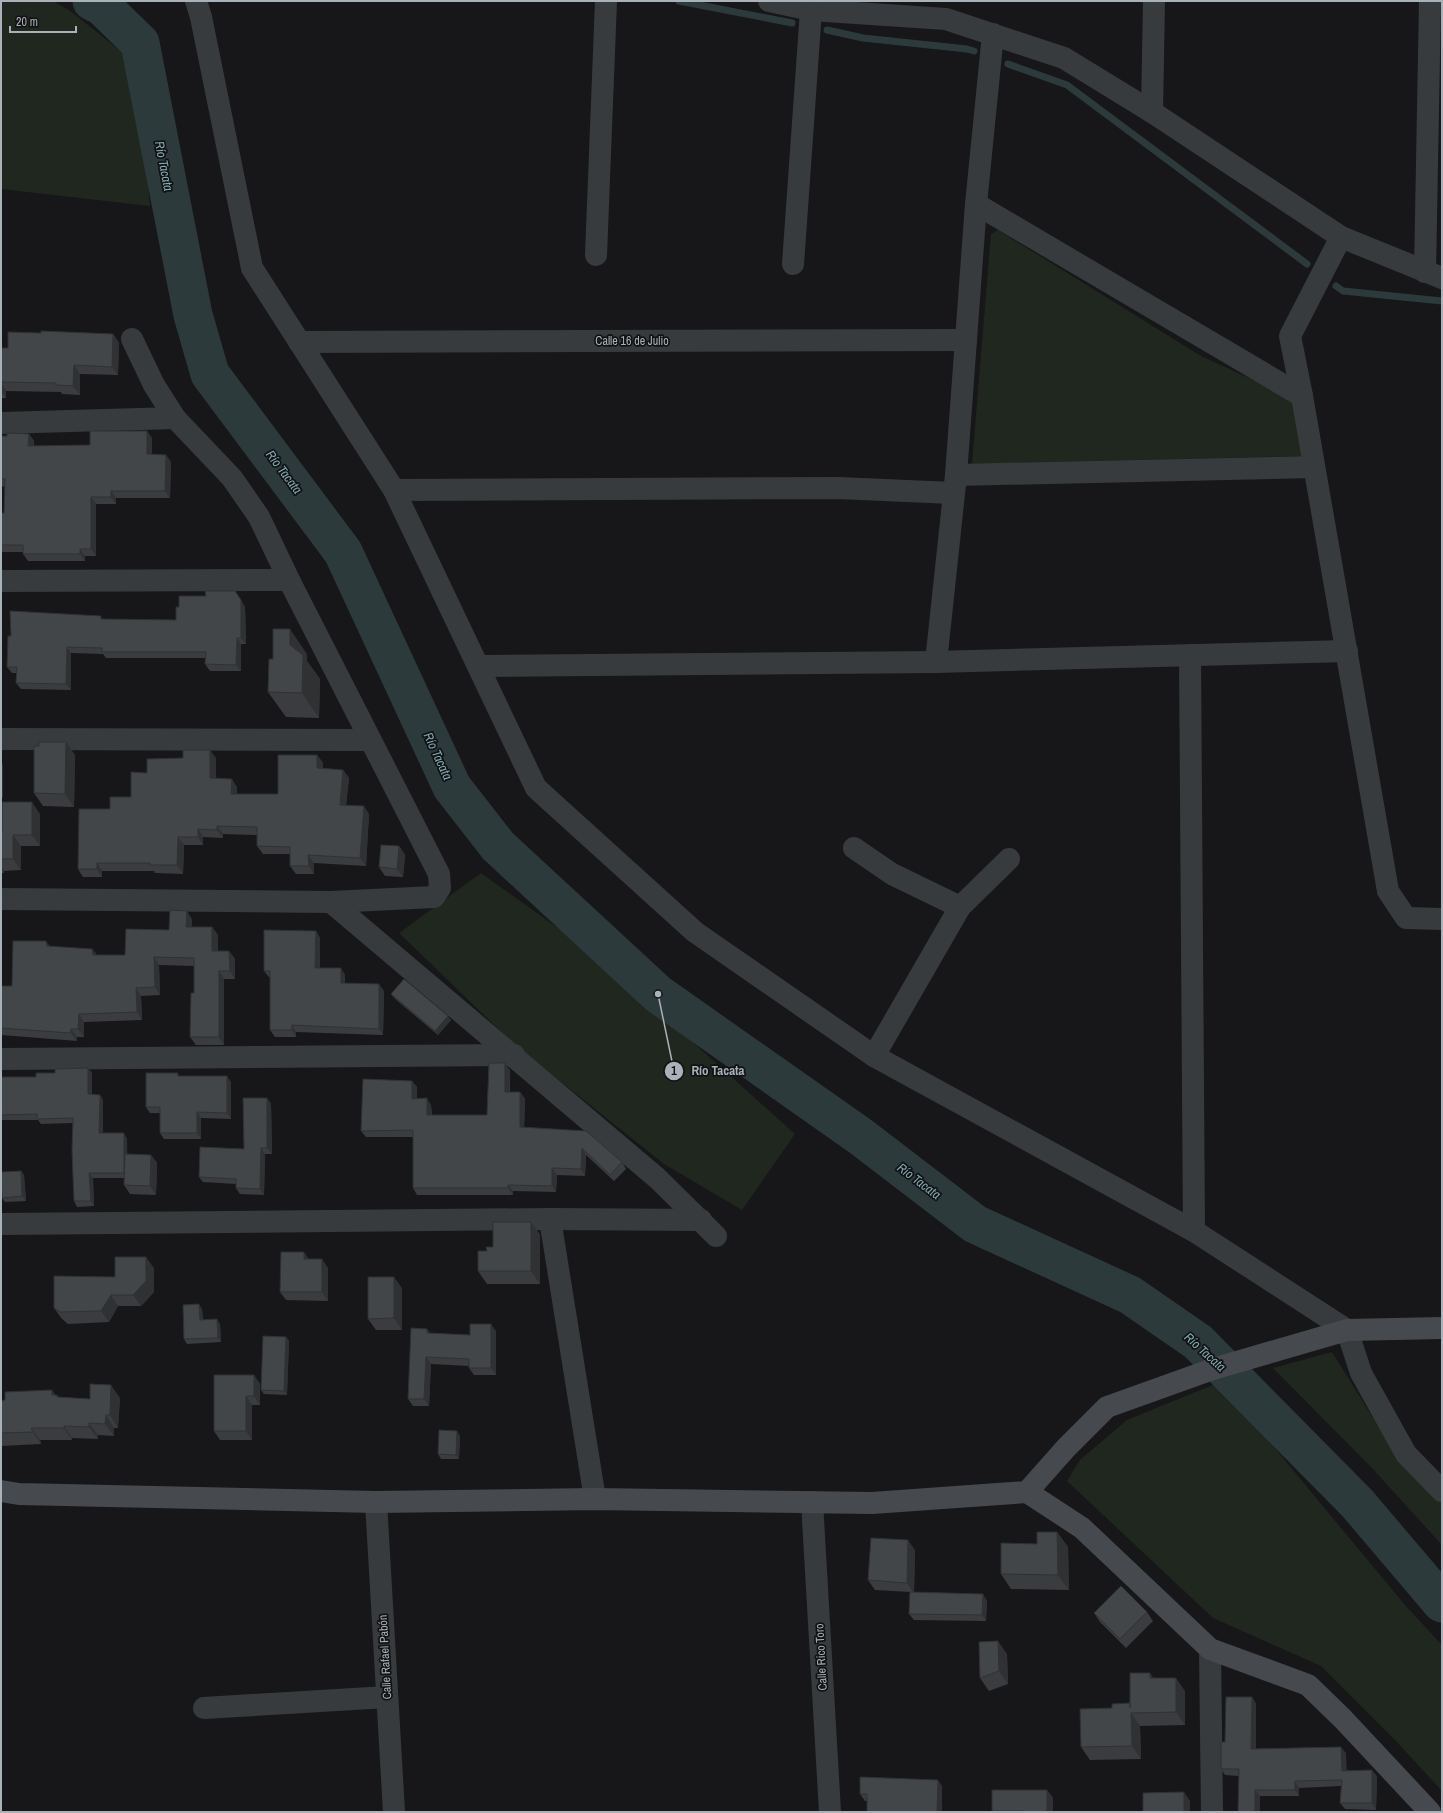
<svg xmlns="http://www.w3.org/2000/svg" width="1443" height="1813" font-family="'Archivo Narrow',sans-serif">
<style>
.green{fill:#20271f}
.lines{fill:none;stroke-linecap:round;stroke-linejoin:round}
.stream{stroke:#2d3a3c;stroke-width:7}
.river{stroke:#2d3a3c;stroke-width:39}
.street{stroke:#383b3e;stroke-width:22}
.secondary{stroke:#464a4e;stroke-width:22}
.wall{fill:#3a3c3f}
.shaded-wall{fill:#2f3133}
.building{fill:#434649;stroke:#2f3133}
.labels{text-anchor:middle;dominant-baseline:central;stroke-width:3.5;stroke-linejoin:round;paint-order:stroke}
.street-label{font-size:12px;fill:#a9b2b8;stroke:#121214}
.water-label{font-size:13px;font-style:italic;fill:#81aab2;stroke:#121214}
.leader{fill:none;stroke:#a9b2b8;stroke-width:1.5}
.callout-dot{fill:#a9b2b8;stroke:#121214;stroke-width:1.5}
.mark-label{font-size:12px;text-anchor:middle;font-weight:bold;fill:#111}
.callout-label{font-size:13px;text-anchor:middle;font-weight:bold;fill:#a9b2b8;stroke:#121214;stroke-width:3.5;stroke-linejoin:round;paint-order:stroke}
</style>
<rect width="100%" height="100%" fill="#171719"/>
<!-- green -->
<g class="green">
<polygon points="1,1 53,1 69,10 128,57 140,96 150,206 1,189"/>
<polygon points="998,230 1201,356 1293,398 1304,456 972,464 991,234"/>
<polygon points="481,873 597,956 795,1134 742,1210 664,1164 516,1046 399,933"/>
<polygon points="1332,1352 1398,1458 1442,1502 1442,1545 1372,1468 1273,1368"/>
<polygon points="1220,1382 1405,1605 1442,1645 1442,1791 1395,1740 1321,1666 1213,1618 1067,1481 1080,1460 1127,1420"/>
</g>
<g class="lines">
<!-- stream -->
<g class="stream">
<polyline points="679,1 792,23"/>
<polyline points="827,30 863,38 967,49 974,51"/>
<polyline points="1008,64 1067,85 1307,264"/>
<polyline points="1336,286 1343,291 1442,301"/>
</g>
<!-- river -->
<polyline class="river" points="92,1 102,6 140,43 193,315 210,374 343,552 452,787 498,846 658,994 860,1136 975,1224 1130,1295 1198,1342 1357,1503 1442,1603"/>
<!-- street -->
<g class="street">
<polyline points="196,1 201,17 252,268 394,490 536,788 695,932 874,1056 1194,1231 1347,1330 1361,1373 1406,1454 1442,1491"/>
<polyline points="769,1 811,10 946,19 1064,58 1152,112 1341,237 1442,278"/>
<polyline points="1152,112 1154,1"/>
<polyline points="976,204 1302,396"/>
<polyline points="1341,237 1290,336 1302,396 1388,891 1406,918 1442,919"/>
<polyline points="596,255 606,1"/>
<polyline points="793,264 811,10"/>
<polyline points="1425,272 1430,1"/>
<polyline points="299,342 966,340"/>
<polyline points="1,423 175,418"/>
<polyline points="956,475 1314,467"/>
<polyline points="394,490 838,488 953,493"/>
<polyline points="1,581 289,580"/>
<polyline points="1190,655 1194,1231"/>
<polyline points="936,662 956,475 976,204 993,34"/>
<polyline points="479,666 936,662 1347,651"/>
<polyline points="1,739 370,740"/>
<polyline points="854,848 892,874 960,907"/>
<polyline points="1,899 331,902 434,897 440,888 439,874 289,580 259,517 232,478 175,418 154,385 132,339"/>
<polyline points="331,902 657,1178 716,1236"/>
<polyline points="874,1056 960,907 1009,859"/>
<polyline points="1,1059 514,1055"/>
<polyline points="550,1219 595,1499"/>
<polyline points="1,1224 550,1219 701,1220"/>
<polyline points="376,1502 394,1812"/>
<polyline points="812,1502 830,1812"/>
<polyline points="1210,1649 1212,1812"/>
<polyline points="204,1708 387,1697"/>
</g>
<!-- secondary -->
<g class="secondary">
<polyline points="1,1491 19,1494 376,1502 595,1499 872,1503 1027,1492 1066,1448 1107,1407 1213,1369 1347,1330 1442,1328"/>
<polyline points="1027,1492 1082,1528 1210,1649 1308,1685 1343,1719 1430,1812"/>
</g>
</g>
<!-- wall -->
<g class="wall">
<polygon points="41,333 113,334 119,343 118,375 80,374 80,395 62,394 61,392 6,391 6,398 1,398 1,348 8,348"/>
<polygon points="147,431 152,438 152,454 166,455 171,462 170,498 116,498 116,504 96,504 96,556 85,556 85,561 28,561 23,554 23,552 1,552 1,513 4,513 5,487 1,486 1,436 7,436 29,434 34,441 34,446 90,445"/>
<polygon points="235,591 245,607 246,644 241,644 241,671 210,671 205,664 206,658 106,658 103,654 71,653 71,690 21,689 16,683 16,673 12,673 7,667 11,636 103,619 176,620 179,607 206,596"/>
<polygon points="307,654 307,661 320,679 319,718 286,717 268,692 273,659"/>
<polygon points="75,755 74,807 43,806 34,793"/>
<polygon points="317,755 323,763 323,768 343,770 349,778 346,806 369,814 366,866 314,863 314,874 296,874 290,866 290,854 263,854 257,846 257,835 223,834 223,838 203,837 203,845 184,845 183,874 155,873 154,871 102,871 102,877 83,877 78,869 110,809 131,797 147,773 216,758 216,778 237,787 237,794 278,794"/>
<polygon points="40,814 40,846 21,846 21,870 4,871 4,873 1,873 1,831 2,831"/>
<polygon points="399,846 405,855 403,877 385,876 379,867"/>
<polygon points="192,919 192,927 212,927 218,935 218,951 229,951 235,959 235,979 224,979 224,1045 196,1045 190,1037 194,993 194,966 159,965 160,995 141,996 142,1020 84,1022 84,1037 77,1037 77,1041 1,1035 1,986 12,986 50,947 92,949 97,955 125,955 169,930"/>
<polygon points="316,931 320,938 320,968 345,975 345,983 384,991 383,1035 296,1032 296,1037 275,1037 270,1030 270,977 269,977 264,971"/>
<polygon points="391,994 451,1020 438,1035 394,998"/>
<polygon points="88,1068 92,1073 92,1095 100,1095 103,1100 103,1133 127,1139 127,1154 151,1155 157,1163 156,1195 130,1194 124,1185 125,1178 93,1178 94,1206 77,1207 74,1201 73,1123 41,1124 38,1120 1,1120 1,1077 36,1077 55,1073"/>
<polygon points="510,1070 510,1092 520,1092 525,1099 524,1127 622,1162 626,1169 614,1181 586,1155 585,1176 557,1175 556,1192 513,1191 513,1195 417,1195 413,1188 413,1137 366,1137 361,1131 412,1081 417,1087 417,1099 431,1105 432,1115 487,1115"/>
<polygon points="180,1076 231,1082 231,1119 201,1118 201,1139 164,1139 160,1133 160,1113 150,1113 146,1107"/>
<polygon points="267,1098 271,1104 272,1154 265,1154 264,1195 240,1194 236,1188 236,1184 203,1182 199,1177 244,1149"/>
<polygon points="21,1171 24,1175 26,1201 5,1202 2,1198"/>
<polygon points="531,1222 540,1235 540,1284 487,1284 478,1271 487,1251"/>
<polygon points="309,1259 328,1268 328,1301 286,1300 280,1292"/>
<polygon points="154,1268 154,1292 141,1306 118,1306 109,1322 68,1324 62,1319 54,1308 115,1277"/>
<polygon points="402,1288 402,1330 376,1330 368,1319"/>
<polygon points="202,1309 203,1320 220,1324 221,1342 187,1344 184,1339"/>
<polygon points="427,1329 430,1333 470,1335 496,1331 496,1375 474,1375 469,1368 469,1366 431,1364 429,1406 413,1406 408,1399"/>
<polygon points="286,1337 289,1341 287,1395 264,1394 261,1390"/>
<polygon points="254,1375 260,1384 260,1405 252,1405 252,1440 220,1440 214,1431"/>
<polygon points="56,1395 57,1395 59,1397 90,1399 120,1398 118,1428 114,1428 114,1436 98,1435 98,1439 72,1438 72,1440 40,1440 41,1444 1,1446 1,1401"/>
<polygon points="460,1436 459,1459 441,1459 438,1454"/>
<polygon points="1057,1532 1068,1547 1069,1590 1011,1589 1001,1574 1037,1544"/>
<polygon points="915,1550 914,1592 987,1601 986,1621 914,1620 909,1614 910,1592 875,1590 868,1580"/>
<polygon points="1147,1612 1153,1621 1126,1648 1100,1622 1094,1613"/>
<polygon points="1007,1654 1008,1684 989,1691 980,1678"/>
<polygon points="1154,1678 1185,1691 1185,1725 1140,1726 1141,1759 1090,1760 1081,1747 1112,1708 1130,1703"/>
<polygon points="1252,1697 1256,1704 1256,1749 1346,1753 1346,1770 1377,1776 1376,1810 1345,1809 1340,1803 1341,1786 1299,1788 1299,1796 1260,1796 1260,1812 1238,1812 1239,1776 1225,1775 1221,1769 1225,1742"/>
<polygon points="942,1786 867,1801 865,1801 860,1794"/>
<polygon points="1047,1790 1053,1798 1053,1812 992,1812 992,1811"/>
</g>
<!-- shaded-wall -->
<g class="shaded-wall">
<polygon points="113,334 119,343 118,375 112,367"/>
<polygon points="74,365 80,374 80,395 73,386"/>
<polygon points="1,383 6,391 6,398 1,391"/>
<polygon points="147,431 152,438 152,462 147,454"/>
<polygon points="29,434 34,441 33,454 28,446"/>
<polygon points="166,455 171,462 170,498 165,491"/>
<polygon points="111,491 116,498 116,504 111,497"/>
<polygon points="91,497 96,504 96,556 91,549"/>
<polygon points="80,549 85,556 85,561 80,554"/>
<polygon points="235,591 245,607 246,644 241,638"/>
<polygon points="290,629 307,654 307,661 320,679 319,718 302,693 290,645"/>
<polygon points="237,638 241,644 241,671 236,665"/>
<polygon points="67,647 71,653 71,690 66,684"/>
<polygon points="66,742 75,755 74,807 65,794"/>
<polygon points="210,750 216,758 216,786 210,778"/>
<polygon points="317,755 323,763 323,776 317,768"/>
<polygon points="1,763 3,765 3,798 1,795"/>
<polygon points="343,770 349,778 345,813 340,805"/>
<polygon points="232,779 237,787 237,802 231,794"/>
<polygon points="32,802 40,814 40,846 32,835"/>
<polygon points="364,806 369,814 366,866 360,858"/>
<polygon points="217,826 223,834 223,838 217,830"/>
<polygon points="198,829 203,837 203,845 198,837"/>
<polygon points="13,835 21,846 21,870 13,859"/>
<polygon points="178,837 184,845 183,874 177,865"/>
<polygon points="399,846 405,855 403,877 397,869"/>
<polygon points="308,855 314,863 314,874 309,866"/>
<polygon points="97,863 102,871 102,877 97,869"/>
<polygon points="1,867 4,871 4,873 1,869"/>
<polygon points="187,911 192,919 192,935 186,927"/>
<polygon points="212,927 218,935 218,959 212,951"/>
<polygon points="316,931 320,938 320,975 315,968"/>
<polygon points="46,941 52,949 47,946"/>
<polygon points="92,949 98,957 93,955"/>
<polygon points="229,951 235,959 235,979 230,971"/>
<polygon points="154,957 159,965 160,995 155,987"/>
<polygon points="341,968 345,975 345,990 341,983"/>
<polygon points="219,971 224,979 224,1045 219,1037"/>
<polygon points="379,984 384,991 383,1035 379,1029"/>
<polygon points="136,988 141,996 142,1020 137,1012"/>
<polygon points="79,1014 84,1022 84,1037 78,1029"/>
<polygon points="448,1016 451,1020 438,1035 435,1031"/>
<polygon points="292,1025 296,1032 296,1037 292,1030"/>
<polygon points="71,1029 77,1037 77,1041 71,1033"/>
<polygon points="505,1063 510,1070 509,1099 505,1092"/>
<polygon points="88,1068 92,1073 92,1100 88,1094"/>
<polygon points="227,1076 231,1082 231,1119 227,1113"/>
<polygon points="412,1081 417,1087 417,1105 412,1099"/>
<polygon points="520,1092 525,1099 524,1133 520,1127"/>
<polygon points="100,1095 103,1100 103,1139 99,1133"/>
<polygon points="267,1098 271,1104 272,1154 267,1148"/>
<polygon points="427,1098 431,1105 432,1122 427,1115"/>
<polygon points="197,1112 201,1118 201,1139 197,1133"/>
<polygon points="124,1133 127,1139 128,1178 124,1173"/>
<polygon points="261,1148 265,1154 264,1195 260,1189"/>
<polygon points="582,1148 586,1155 585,1176 581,1169"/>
<polygon points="151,1155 157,1163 156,1195 150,1186"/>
<polygon points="552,1168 557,1175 556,1192 552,1186"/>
<polygon points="21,1171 24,1175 26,1201 22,1196"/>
<polygon points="89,1173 93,1178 94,1206 91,1201"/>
<polygon points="508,1185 513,1191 513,1195 508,1188"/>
<polygon points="531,1222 540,1235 540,1284 531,1271"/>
<polygon points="304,1252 310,1261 304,1259"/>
<polygon points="146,1257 154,1268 154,1292 141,1306 133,1295"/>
<polygon points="322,1259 328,1268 328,1301 322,1292"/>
<polygon points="394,1277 402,1288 402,1330 394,1318"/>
<polygon points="111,1295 118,1306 109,1322 101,1311"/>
<polygon points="199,1304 202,1309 203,1324 200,1320"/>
<polygon points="217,1319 220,1324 221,1342 218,1338"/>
<polygon points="491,1324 496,1331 496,1375 491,1368"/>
<polygon points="427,1329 432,1336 427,1333"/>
<polygon points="286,1337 289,1341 287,1395 284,1391"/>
<polygon points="426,1357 431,1364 429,1406 424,1399"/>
<polygon points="254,1375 260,1384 260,1405 254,1396"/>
<polygon points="111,1385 120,1398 118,1428 110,1415"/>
<polygon points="52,1390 60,1402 52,1395"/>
<polygon points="246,1396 252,1405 252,1440 246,1431"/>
<polygon points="106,1415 114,1428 114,1436 105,1424"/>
<polygon points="89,1423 98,1435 98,1439 89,1427"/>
<polygon points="64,1426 72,1438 72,1440 64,1428"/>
<polygon points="31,1428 40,1440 41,1444 33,1432"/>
<polygon points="457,1431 460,1436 459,1459 456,1455"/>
<polygon points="1057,1532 1068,1547 1069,1590 1058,1575"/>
<polygon points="908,1540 915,1550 914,1593 907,1583"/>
<polygon points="983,1594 987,1601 986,1621 982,1615"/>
<polygon points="998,1641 1007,1654 1008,1684 999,1671"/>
<polygon points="1150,1673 1159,1686 1150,1678"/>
<polygon points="1176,1678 1185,1691 1185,1725 1176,1712"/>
<polygon points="1252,1697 1256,1704 1256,1755 1251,1749"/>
<polygon points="1131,1713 1140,1726 1141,1759 1132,1746"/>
<polygon points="1341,1747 1346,1753 1347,1777 1342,1771"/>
<polygon points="1372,1770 1377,1776 1376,1810 1372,1803"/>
<polygon points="938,1780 942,1786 942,1812 937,1812"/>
<polygon points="1295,1781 1299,1788 1299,1796 1295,1790"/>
<polygon points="1047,1790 1053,1798 1053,1812 1047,1812"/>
<polygon points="1255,1790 1260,1796 1260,1812 1255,1812"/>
<polygon points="1184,1792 1190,1801 1190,1812 1184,1812"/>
</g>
<!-- building -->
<g class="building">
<polygon points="41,331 113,334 112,367 74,365 73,386 56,385 56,383 1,382 1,348 8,348 8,332 41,333"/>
<polygon points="90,431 147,431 147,454 166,455 165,491 111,491 111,497 91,497 91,549 80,549 80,554 23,554 23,545 1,545 1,513 4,513 5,479 1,479 1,436 7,436 7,433 29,434 28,446 90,445"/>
<polygon points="205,591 235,591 241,600 241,638 237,638 236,665 205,664 206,652 102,652 102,648 67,647 66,684 16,683 17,667 7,667 8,636 11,636 10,611 101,616 101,619 176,620 176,607 179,607 179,596 206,596"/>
<polygon points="273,629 290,629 290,645 303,655 302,693 268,692 269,659 273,659"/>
<polygon points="39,742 66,742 65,794 34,793 34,746 39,746"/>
<polygon points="183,750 210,750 210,778 232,779 231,794 278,794 278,755 317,755 317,768 343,770 340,805 364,806 360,858 308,855 309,866 290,866 290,847 257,846 257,827 217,826 217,830 198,829 198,837 178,837 177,865 150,865 150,863 97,863 97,869 78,869 79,809 110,809 110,797 131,797 131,772 147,773 147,759 183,758"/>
<polygon points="2,802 32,802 32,835 13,835 13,859 1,859 1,831 2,831"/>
<polygon points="381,845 399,846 397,869 379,867"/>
<polygon points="170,910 187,911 186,927 212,927 212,951 229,951 230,971 219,971 219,1037 190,1037 191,993 194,993 194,958 154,957 155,987 136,988 137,1012 79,1014 78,1029 71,1029 71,1033 1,1028 1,986 12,986 13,941 46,941 47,946 92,949 93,955 125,955 126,929 169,930"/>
<polygon points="264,930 316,931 315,968 341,968 341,983 379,984 379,1029 292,1025 292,1030 270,1030 270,971 264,971"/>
<polygon points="404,979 448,1016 435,1031 391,994"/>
<polygon points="489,1063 505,1063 505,1092 520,1092 520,1127 586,1131 622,1162 610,1175 582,1148 581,1169 552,1168 552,1186 508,1185 508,1188 413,1188 413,1130 361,1131 363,1079 412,1081 412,1099 427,1098 427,1115 487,1115"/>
<polygon points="88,1068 88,1094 100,1095 99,1133 124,1133 124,1173 89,1173 91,1201 74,1201 72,1151 73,1118 37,1119 37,1114 1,1115 1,1077 36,1077 36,1073 55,1073 55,1069"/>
<polygon points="146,1073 178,1073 178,1076 227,1076 227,1113 197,1112 197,1133 160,1133 160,1107 146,1107"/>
<polygon points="243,1098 267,1098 267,1148 261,1148 260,1189 236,1188 236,1179 199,1177 200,1147 244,1149"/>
<polygon points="125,1154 151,1155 150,1186 124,1185"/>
<polygon points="21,1171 22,1196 2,1198 1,1172"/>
<polygon points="493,1222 531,1222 531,1271 478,1271 478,1251 487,1251 486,1247 493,1247"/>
<polygon points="281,1252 304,1252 304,1259 322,1259 322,1292 280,1292"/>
<polygon points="115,1257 146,1257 146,1281 133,1295 111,1295 101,1311 60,1312 54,1308 54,1276 115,1277"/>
<polygon points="368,1277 394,1277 394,1318 368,1319"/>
<polygon points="199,1304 200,1320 217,1319 218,1338 184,1339 183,1305"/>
<polygon points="470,1324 491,1324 491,1368 469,1368 469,1359 426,1357 424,1399 408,1399 411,1328 427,1329 427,1333 470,1335"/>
<polygon points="263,1336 286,1337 284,1391 261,1390"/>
<polygon points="214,1375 254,1375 254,1396 246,1396 246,1431 214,1431"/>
<polygon points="90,1384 111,1385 110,1415 106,1415 105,1424 89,1423 89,1427 64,1426 64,1428 31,1428 33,1432 1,1433 1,1401 5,1400 5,1392 52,1390 52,1395 57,1395 57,1397 90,1399"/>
<polygon points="439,1430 457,1431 456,1455 438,1454"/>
<polygon points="1037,1532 1057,1532 1058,1575 1001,1574 1001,1543 1037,1544"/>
<polygon points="871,1538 908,1540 907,1583 868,1580"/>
<polygon points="1121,1586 1147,1612 1120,1639 1094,1613"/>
<polygon points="910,1592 983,1594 982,1615 909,1614"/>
<polygon points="998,1641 999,1671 980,1678 979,1642"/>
<polygon points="1130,1673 1150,1673 1150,1678 1176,1678 1176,1712 1131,1713 1132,1746 1081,1747 1080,1709 1112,1708 1112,1704 1130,1703 1130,1708"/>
<polygon points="1226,1697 1252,1697 1251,1749 1341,1747 1342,1771 1372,1770 1372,1803 1340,1803 1342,1780 1295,1781 1295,1790 1255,1790 1255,1812 1238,1812 1239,1769 1221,1769 1221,1742 1225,1742"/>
<polygon points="860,1777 938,1780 937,1812 867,1812 867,1794 860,1794"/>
<polygon points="992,1790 1047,1790 1047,1812 1023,1812 1023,1811 992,1811"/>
<polygon points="1184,1792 1184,1812 1143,1812 1143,1793"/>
</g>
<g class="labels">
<!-- street labels -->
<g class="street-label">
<text x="632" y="341">Calle 16 de Julio</text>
<text transform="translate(385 1657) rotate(-93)">Calle Rafael Pabón</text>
<text transform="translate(821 1657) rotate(-93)">Calle Rico Toro</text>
</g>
<!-- water labels -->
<g class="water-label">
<text transform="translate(164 166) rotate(79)">Río Tacata</text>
<text transform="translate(284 472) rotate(53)">Río Tacata</text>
<text transform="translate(438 756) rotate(65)">Río Tacata</text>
<text transform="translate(919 1181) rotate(37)">Río Tacata</text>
<text transform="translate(1205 1352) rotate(42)">Río Tacata</text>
</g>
</g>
<!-- callouts -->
<path class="leader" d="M658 994L674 1071"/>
<g class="callout-dot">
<circle cx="658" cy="994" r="4"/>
<circle cx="674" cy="1071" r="10"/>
</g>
<g class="mark-label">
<text x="674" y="1075">1</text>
</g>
<g class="callout-label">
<text x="718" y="1075">Río Tacata</text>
</g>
<!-- border -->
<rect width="1443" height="1813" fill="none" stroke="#a9b2b8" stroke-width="4"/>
<!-- scale -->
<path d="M10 26v6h66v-6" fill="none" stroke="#a9b2b8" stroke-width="2"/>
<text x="16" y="26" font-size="12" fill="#a9b2b8" stroke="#121214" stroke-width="3" paint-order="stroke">20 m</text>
</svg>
